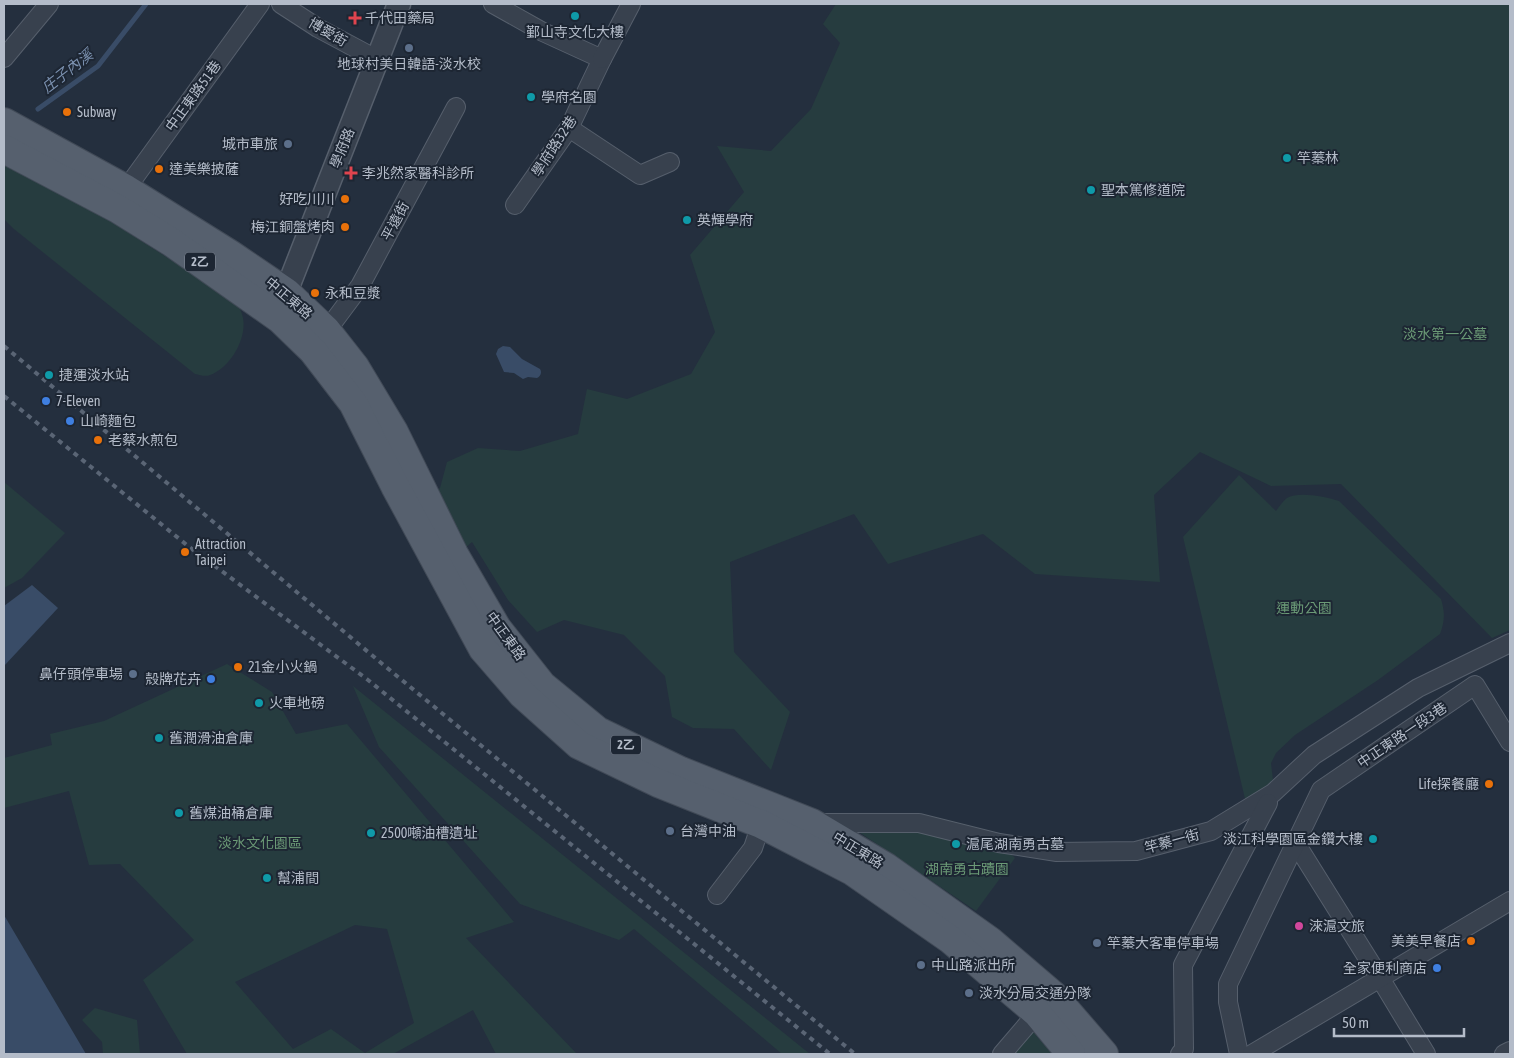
<svg xmlns="http://www.w3.org/2000/svg" width="1514" height="1058" font-family="'Asap Condensed','Noto Sans TC',sans-serif">
<style>
.green{fill:#263c3f;fill-rule:evenodd}
.water{fill:#394c67}
.lines{fill:none;stroke-linecap:round;stroke-linejoin:round}
.stream{stroke:#394c67;stroke-width:5}
.minor-casing{stroke:#565f6c;stroke-width:20}
.tertiary-casing{stroke:#565f6c;stroke-width:25}
.primary-casing{stroke:#414a57;stroke-width:30}
.minor{stroke:#38414e;stroke-width:18}
.tertiary{stroke:#38414e;stroke-width:22}
.primary{stroke:#56606e;stroke-width:28}
.rail{stroke:#5a6575;stroke-width:4;stroke-dasharray:5 5;stroke-linecap:butt}
.culture-dot{fill:#0f9aa8;stroke:#1d2633;stroke-width:2}
.health-dot{fill:#e0444e;stroke:#1d2633;stroke-width:2}
.service-dot{fill:#5c6f8a;stroke:#1d2633;stroke-width:2}
.food-dot{fill:#e8710a;stroke:#1d2633;stroke-width:2}
.shop-dot{fill:#3f7fe0;stroke:#1d2633;stroke-width:2}
.hotel-dot{fill:#d1479c;stroke:#1d2633;stroke-width:2}
.labels{text-anchor:middle;dominant-baseline:central;stroke-width:4;stroke-linejoin:round;paint-order:stroke}
.shield{fill:#1d2633;stroke:#878f9c;stroke-width:1}
.shield-label{font-size:12px;font-weight:bold;fill:#b4bcc9}
.poi-label{font-size:14px;fill:#b4bcc9;stroke:#1d2633;text-anchor:start}
.street-label{font-size:14px;fill:#b4bcc9;stroke:#1d2633}
.park-label{font-size:14px;fill:#6b9a76;stroke:#1d2633}
.water-label{font-size:15px;font-style:italic;fill:#7c92b1;stroke:#1d2633}
</style>
<rect width="100%" height="100%" fill="#242f3e"/>
<!-- green -->
<g class="green">
<polygon points="836,4 1510,4 1510,630 1492,638 1341,484 1271,486 1200,452 1154,495 1160,582 1035,574 983,534 888,564 854,514 730,562 734,652 790,712 771,770 734,729 693,728 672,717 665,676 624,635 564,620 537,632 508,600 472,542 458,554 431,497 440,488 447,462 478,448 520,451 578,434 587,389 627,399 691,374 715,332 690,255 744,192 717,146 771,151 811,109 840,43 823,24"/>
<path d="M 4,158 L 101,215 L 238,303 C 239,307 242,313 243,318 C 247,339 230,368 210,375 C 206,377 200,375 195,374 L 14,229 L 4,219 Z"/>
<path d="M 1239,475 L 1276,511 C 1279,507 1283,501 1287,498 C 1299,491 1326,497 1339,501 L 1441,599 C 1445,612 1445,621 1440,634 L 1378,680 L 1295,735 L 1276,753 L 1271,763 L 1273,780 L 1246,803 L 1183,537 Z"/>
<polygon points="4,482 65,533 22,578 4,588"/>
<path d="M 227,664 L 272,692 L 296,734 L 347,724 L 514,922 L 466,938 L 577,1054 L 496,1054 L 473,1010 L 393,1054 L 187,1054 L 143,980 L 194,940 L 120,864 L 89,865 L 69,791 L 4,808 L 4,758 L 52,745 L 50,734 L 104,721 ZM 355,925 L 387,929 L 414,1023 L 365,1053 L 331,1029 L 293,1049 L 235,982 Z"/>
<polygon points="353,686 810,1054 782,1054 634,929 619,940 520,904 379,747"/>
<polygon points="916,829 1004,847 1015,858 976,911 856,830"/>
<polygon points="95,1008 137,1020 140,1054 103,1054 102,1042 82,1020"/>
<polygon points="1030,1028 1052,1054 1007,1054"/>
</g>
<!-- water -->
<g class="water">
<path d="M 503,346 L 510,347 L 522,359 L 540,369 C 542,372 541,376 537,378 L 528,377 L 523,379 L 514,373 L 504,372 L 496,354 L 498,349 Z"/>
<polygon points="32,585 58,608 4,666 4,606"/>
<polygon points="4,915 86,1054 4,1054"/>
</g>
<g class="lines">
<!-- stream -->
<polyline class="stream" points="38,109 98,66 146,4"/>
<!-- minor casing -->
<g class="minor-casing">
<g id="minor">
<polyline points="281,4 318,28 376,59"/>
<polyline points="493,4 543,32 602,59 569,128 515,205"/>
<polyline points="4,58 49,4"/>
<polyline points="602,59 631,4"/>
<polyline points="569,128 640,175 670,162"/>
<polyline points="126,189 260,4"/>
<polyline points="322,337 360,286 456,107"/>
<polyline points="815,823 919,823 999,843 1057,852 1136,851 1211,831 1273,793 1314,755 1418,688 1510,643"/>
<polyline points="1295,842 1380,978 1426,1054"/>
<polyline points="717,895 753,848 761,824"/>
<polyline points="1002,1054 1044,1005"/>
<polyline points="1180,1054 1184,1049 1183,965 1268,803"/>
<polyline points="1239,1054 1228,1002 1228,984 1321,790 1475,685 1510,742"/>
<polyline points="1252,1054 1510,901"/>
<polyline points="1504,1054 1510,1051"/>
</g>
</g>
<!-- tertiary casing -->
<g class="tertiary-casing">
<polyline id="tertiary" points="286,292 399,4"/>
</g>
<!-- primary casing -->
<g class="primary-casing">
<g id="primary">
<polyline points="4,122 126,189 230,254 286,292 326,330 355,367 394,432 454,554 497,628 542,685 598,731 681,771 812,823 886,867 990,941 1053,995 1104,1054"/>
<polyline points="4,149 118,209 171,242 280,319 313,351 353,403 395,486 483,649 522,694 579,745 658,783 761,824 852,871 951,940 1037,1013 1071,1054"/>
</g>
</g>
<!-- minor -->
<use href="#minor" class="minor"/>
<!-- tertiary -->
<use href="#tertiary" class="tertiary"/>
<!-- primary -->
<use href="#primary" class="primary"/>
<!-- rail -->
<g class="rail">
<polyline points="4,346 380,662 855,1054"/>
<polyline points="4,396 188,546 368,680 830,1054"/>
</g>
</g>
<!-- markers -->
<g class="culture-dot">
<circle cx="575" cy="16" r="5"/>
<circle cx="531" cy="97" r="5"/>
<circle cx="1287" cy="158" r="5"/>
<circle cx="1091" cy="190" r="5"/>
<circle cx="687" cy="220" r="5"/>
<circle cx="49" cy="375" r="5"/>
<circle cx="259" cy="703" r="5"/>
<circle cx="159" cy="738" r="5"/>
<circle cx="179" cy="813" r="5"/>
<circle cx="371" cy="833" r="5"/>
<circle cx="1373" cy="839" r="5"/>
<circle cx="956" cy="844" r="5"/>
<circle cx="267" cy="878" r="5"/>
</g>
<g class="health-dot">
<path d="M352.5 10.5h5v5h5v5h-5v5h-5v-5h-5v-5h5z"/>
<path d="M348.5 165.5h5v5h5v5h-5v5h-5v-5h-5v-5h5z"/>
</g>
<g class="service-dot">
<circle cx="409" cy="48" r="5"/>
<circle cx="288" cy="144" r="5"/>
<circle cx="133" cy="674" r="5"/>
<circle cx="670" cy="831" r="5"/>
<circle cx="1097" cy="943" r="5"/>
<circle cx="921" cy="965" r="5"/>
<circle cx="969" cy="993" r="5"/>
</g>
<g class="food-dot">
<circle cx="67" cy="112" r="5"/>
<circle cx="159" cy="169" r="5"/>
<circle cx="345" cy="199" r="5"/>
<circle cx="345" cy="227" r="5"/>
<circle cx="315" cy="293" r="5"/>
<circle cx="98" cy="440" r="5"/>
<circle cx="185" cy="552" r="5"/>
<circle cx="238" cy="667" r="5"/>
<circle cx="1489" cy="784" r="5"/>
<circle cx="1471" cy="941" r="5"/>
</g>
<g class="shop-dot">
<circle cx="46" cy="401" r="5"/>
<circle cx="70" cy="421" r="5"/>
<circle cx="211" cy="679" r="5"/>
<circle cx="1437" cy="968" r="5"/>
</g>
<circle class="hotel-dot" cx="1299" cy="926" r="5"/>
<g class="labels">
<!-- shield labels -->
<g class="shield">
<rect x="185" y="252.5" width="30" height="19" rx="4"/>
<rect x="611" y="735.5" width="30" height="19" rx="4"/>
</g>
<g class="shield-label">
<text x="200" y="262">2乙</text>
<text x="626" y="745">2乙</text>
</g>
<!-- poi labels -->
<g class="poi-label">
<text x="365" y="18">千代田藥局</text>
<text x="575" y="32" text-anchor="middle">鄞山寺文化大樓</text>
<text x="409" y="64" text-anchor="middle">地球村美日韓語-淡水校</text>
<text x="541" y="97">學府名園</text>
<text x="77" y="112">Subway</text>
<text x="278" y="144" text-anchor="end">城市車旅</text>
<text x="1297" y="158">竿蓁林</text>
<text x="169" y="169">達美樂披薩</text>
<text x="362" y="173">李兆然家醫科診所</text>
<text x="1101" y="190">聖本篤修道院</text>
<text x="335" y="199" text-anchor="end">好吃川川</text>
<text x="697" y="220">英輝學府</text>
<text x="335" y="227" text-anchor="end">梅江銅盤烤肉</text>
<text x="325" y="293">永和豆漿</text>
<text x="59" y="375">捷運淡水站</text>
<text x="56" y="401">7-Eleven</text>
<text x="80" y="421">山崎麵包</text>
<text x="108" y="440">老蔡水煎包</text>
<text x="195" y="544">Attraction<tspan x="195" dy="16">Taipei</tspan></text>
<text x="248" y="667">21金小火鍋</text>
<text x="123" y="674" text-anchor="end">鼻仔頭停車場</text>
<text x="201" y="679" text-anchor="end">殼牌花卉</text>
<text x="269" y="703">火車地磅</text>
<text x="169" y="738">舊潤滑油倉庫</text>
<text x="1479" y="784" text-anchor="end">Life探餐廳</text>
<text x="189" y="813">舊煤油桶倉庫</text>
<text x="680" y="831">台灣中油</text>
<text x="381" y="833">2500噸油槽遺址</text>
<text x="1363" y="839" text-anchor="end">淡江科學園區金鑽大樓</text>
<text x="966" y="844">滬尾湖南勇古墓</text>
<text x="277" y="878">幫浦間</text>
<text x="1309" y="926">淶滬文旅</text>
<text x="1461" y="941" text-anchor="end">美美早餐店</text>
<text x="1107" y="943">竿蓁大客車停車場</text>
<text x="931" y="965">中山路派出所</text>
<text x="1427" y="968" text-anchor="end">全家便利商店</text>
<text x="979" y="993">淡水分局交通分隊</text>
</g>
<!-- street labels -->
<g class="street-label">
<text transform="translate(328 32) rotate(30)">博愛街</text>
<text transform="translate(193 96) rotate(-54)">中正東路51巷</text>
<text transform="translate(554 146) rotate(-57)">學府路32巷</text>
<text transform="translate(342 148) rotate(-68)">學府路</text>
<text transform="translate(395 221) rotate(-62)">平遠街</text>
<text transform="translate(289 298) rotate(40)">中正東路</text>
<text transform="translate(506 636) rotate(54)">中正東路</text>
<text transform="translate(1402 735) rotate(-34)">中正東路一段3巷</text>
<text transform="translate(1172 841) rotate(-15)">竿蓁一街</text>
<text transform="translate(858 850) rotate(31)">中正東路</text>
</g>
<!-- park labels -->
<g class="park-label">
<text x="1445" y="334">淡水第一公墓</text>
<text x="1304" y="608">運動公園</text>
<text x="260" y="843">淡水文化園區</text>
<text x="967" y="869">湖南勇古蹟園</text>
</g>
<!-- water labels -->
<g class="water-label">
<text transform="translate(67 71) rotate(-38)">庄子內溪</text>
</g>
</g>
<!-- border -->
<rect width="1514" height="1058" fill="none" stroke="#b4bcc9" stroke-width="10"/>
<!-- scale -->
<path d="M1334 1028v8h130v-8" fill="none" stroke="#b4bcc9" stroke-width="2.5"/>
<text x="1342" y="1028" font-size="15" fill="#b4bcc9" stroke="#1d2633" stroke-width="4" paint-order="stroke">50 m</text>
</svg>
